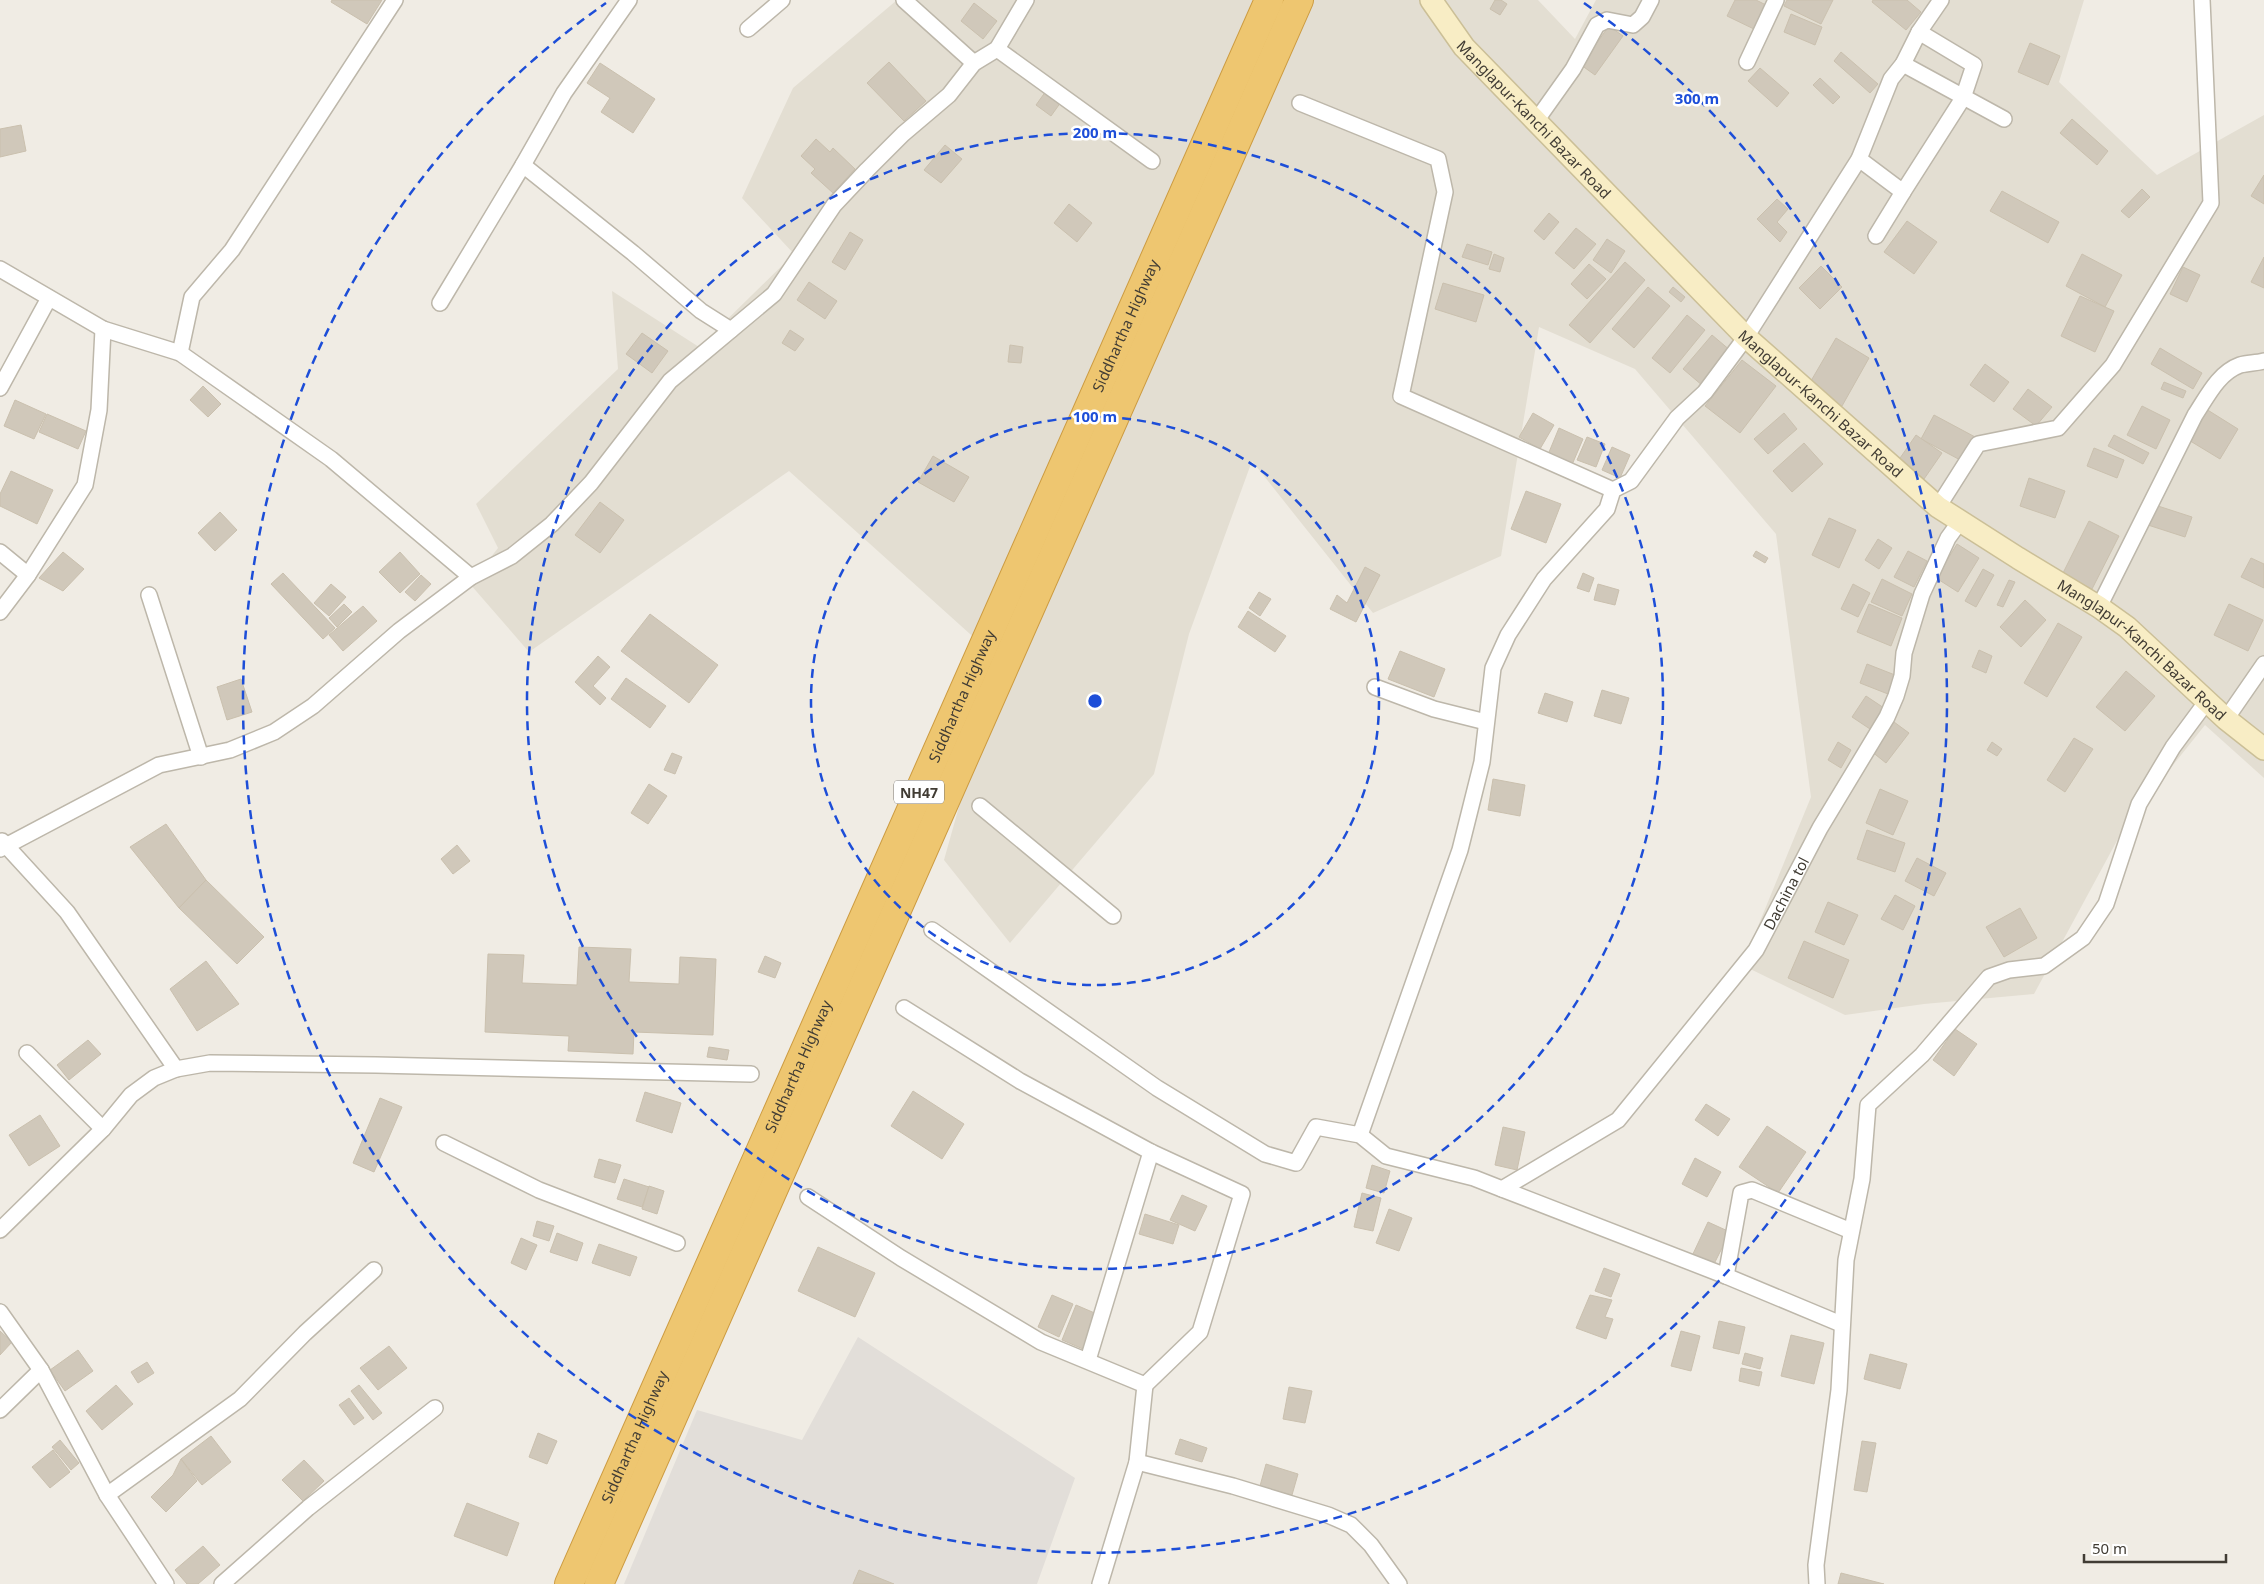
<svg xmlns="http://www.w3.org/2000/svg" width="2264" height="1584" font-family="'Noto Sans',sans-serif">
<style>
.residential{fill:#e3ded2}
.industrial{fill:#e2ded9}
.building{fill:#d0c8ba;stroke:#cac0ae}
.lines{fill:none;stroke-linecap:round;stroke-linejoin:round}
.street-casing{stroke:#bdb7aa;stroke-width:18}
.secondary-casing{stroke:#cbbf97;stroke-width:24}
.highway-casing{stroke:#cc9b41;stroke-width:30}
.street{stroke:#fff;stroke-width:15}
.secondary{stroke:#f8edc5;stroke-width:21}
.highway{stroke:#eec670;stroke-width:28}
.ring{fill:none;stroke:#1d4ed8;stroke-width:2.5;stroke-dasharray:9 6}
.labels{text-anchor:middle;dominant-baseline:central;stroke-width:5;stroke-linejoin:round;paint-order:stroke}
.shield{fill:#fff;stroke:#7a7671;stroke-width:1}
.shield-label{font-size:14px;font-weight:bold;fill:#413c34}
.street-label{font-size:15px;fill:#413c34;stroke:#fff}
.centre{fill:#1d4ed8;stroke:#fff;stroke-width:2.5}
.ring-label{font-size:15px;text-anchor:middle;font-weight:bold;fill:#1d4ed8;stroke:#fff;stroke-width:5;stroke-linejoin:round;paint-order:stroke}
</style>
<rect width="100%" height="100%" fill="#f0ece4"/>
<!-- residential -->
<polygon class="residential" points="897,0 1538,0 1575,39 1596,0 2084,0 2059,82 2157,175 2264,115 2264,778 2205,725 2126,824 2034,994 1924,1004 1845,1015 1742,965 1811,797 1776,534 1635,369 1539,327 1501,556 1373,613 1252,461 1189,634 1154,774 1010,943 944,860 1000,661 789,471 529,652 470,584 498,548 476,504 618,369 612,291 699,347 794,254 742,198 793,88"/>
<!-- industrial -->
<polygon class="industrial" points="858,1337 1075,1478 1037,1584 624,1584 697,1410 802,1440"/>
<!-- building -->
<g class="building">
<polygon points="332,0 382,0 367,24 331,2"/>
<polygon points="1495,0 1501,0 1507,4 1500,15 1490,9"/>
<polygon points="1735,0 1756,0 1768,6 1756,30 1727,16"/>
<polygon points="1787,0 1833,0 1821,24 1784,6"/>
<polygon points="1873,0 1907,0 1921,12 1906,30 1872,2"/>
<polygon points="974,3 997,21 983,39 961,21"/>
<polygon points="1791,14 1822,27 1815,45 1784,32"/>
<polygon points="1609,26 1623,36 1595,75 1581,65"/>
<polygon points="2030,43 2060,56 2048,85 2018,72"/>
<polygon points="1841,52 1878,84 1870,93 1834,61"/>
<polygon points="889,62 926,101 904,121 867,83"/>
<polygon points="600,63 655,99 633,133 601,112 610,98 587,83"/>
<polygon points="1760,68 1789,93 1777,107 1748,81"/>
<polygon points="1820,78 1840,97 1833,104 1813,85"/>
<polygon points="1046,91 1061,102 1051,116 1036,105"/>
<polygon points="2072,119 2108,151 2097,165 2060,133"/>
<polygon points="21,125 26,151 0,157 0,129"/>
<polygon points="816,139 830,152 833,148 855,169 833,193 811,173 815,169 801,156"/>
<polygon points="945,145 962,159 941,183 924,170"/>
<polygon points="2264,175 2264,204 2251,196"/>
<polygon points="2142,189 2150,197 2129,218 2121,211"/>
<polygon points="2002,191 2059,222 2048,243 1990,211"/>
<polygon points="1777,199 1788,209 1777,222 1787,232 1780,242 1757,219"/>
<polygon points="1069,204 1092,223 1077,242 1054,223"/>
<polygon points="1549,213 1559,222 1544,240 1534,231"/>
<polygon points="1907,221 1937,242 1914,274 1884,252"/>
<polygon points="1576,228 1596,244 1574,269 1555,253"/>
<polygon points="850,232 863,240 845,270 832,262"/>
<polygon points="1607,239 1625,251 1611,273 1593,260"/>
<polygon points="1467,244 1492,252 1488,265 1462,257"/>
<polygon points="1494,254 1504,258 1500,272 1489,269"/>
<polygon points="2082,254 2122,275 2105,307 2066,286"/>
<polygon points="2264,257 2264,288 2251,282"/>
<polygon points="1625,262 1645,280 1590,343 1569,325"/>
<polygon points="1589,264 1606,279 1587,299 1571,284"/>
<polygon points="1821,266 1842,287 1820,309 1799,288"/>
<polygon points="2183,267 2200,275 2187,302 2170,294"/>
<polygon points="809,282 837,301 825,319 797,300"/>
<polygon points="1443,283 1484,295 1476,322 1435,309"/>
<polygon points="1648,287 1670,306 1634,348 1612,329"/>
<polygon points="1673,287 1685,297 1681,302 1669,292"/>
<polygon points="2080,296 2114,311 2095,352 2061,336"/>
<polygon points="1687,315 1705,330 1670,373 1652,358"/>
<polygon points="790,330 804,339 795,351 782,343"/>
<polygon points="642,333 668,351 652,373 626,354"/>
<polygon points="1712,335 1731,351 1703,386 1683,369"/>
<polygon points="1836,338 1869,358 1842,406 1808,386"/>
<polygon points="1010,345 1023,347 1021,363 1008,362"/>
<polygon points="2160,348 2202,373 2193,389 2151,364"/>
<polygon points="1742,360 1776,386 1740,433 1705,406"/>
<polygon points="1985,364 2009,382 1994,402 1970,385"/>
<polygon points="2164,382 2186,391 2183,398 2161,389"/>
<polygon points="203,386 221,404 208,417 190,400"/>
<polygon points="2028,389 2052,407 2036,426 2013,409"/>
<polygon points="15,400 46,414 34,439 4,426"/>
<polygon points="2142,406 2170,420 2156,449 2127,435"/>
<polygon points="2206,409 2238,429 2220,459 2187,439"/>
<polygon points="1533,413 1554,425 1540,449 1519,437"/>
<polygon points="1784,413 1797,429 1768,454 1754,439"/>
<polygon points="47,414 86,431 78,449 39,432"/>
<polygon points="1934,415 1977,438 1964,462 1921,439"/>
<polygon points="1559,428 1583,439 1571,467 1547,457"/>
<polygon points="1916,435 1942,453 1924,479 1898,461"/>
<polygon points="2114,435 2149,453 2143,464 2108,446"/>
<polygon points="1587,437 1605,444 1596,467 1577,460"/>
<polygon points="1804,443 1823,464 1792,492 1773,471"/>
<polygon points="1612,447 1630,455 1620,478 1602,470"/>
<polygon points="2094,448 2124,460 2117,478 2087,466"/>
<polygon points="933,456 969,477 954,502 918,482"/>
<polygon points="11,471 53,490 37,524 0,506 0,494"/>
<polygon points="2029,478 2065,491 2055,518 2020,506"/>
<polygon points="1526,491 1561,504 1546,543 1511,529"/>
<polygon points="600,502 624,520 600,553 575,535"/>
<polygon points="2155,505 2192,517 2185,537 2148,525"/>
<polygon points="220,512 237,530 215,551 198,533"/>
<polygon points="1829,518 1856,530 1839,568 1812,555"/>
<polygon points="2089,521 2119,536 2092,589 2062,575"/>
<polygon points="1878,539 1892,548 1879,569 1865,560"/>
<polygon points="1957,544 1979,558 1958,592 1936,578"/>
<polygon points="1756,551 1768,558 1765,563 1753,556"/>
<polygon points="1908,551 1927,561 1914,587 1894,577"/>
<polygon points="63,552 84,569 63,591 39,578"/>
<polygon points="400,552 420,574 400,593 379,572"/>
<polygon points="2251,558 2264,564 2264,588 2241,577"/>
<polygon points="1365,567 1380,575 1356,622 1330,609 1337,595 1347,603"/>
<polygon points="1983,569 1994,575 1976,607 1965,601"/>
<polygon points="283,573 335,628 323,639 271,584"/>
<polygon points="1583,573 1594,578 1589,592 1577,588"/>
<polygon points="421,575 431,584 415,601 405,592"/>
<polygon points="1882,579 1912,594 1902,616 1871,602"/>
<polygon points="2009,580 2015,582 2003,607 1997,605"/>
<polygon points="331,584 346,597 329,616 314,603"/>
<polygon points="1598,584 1619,590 1615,605 1594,600"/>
<polygon points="1853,584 1870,593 1858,617 1841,609"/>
<polygon points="1259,592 1271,599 1260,616 1249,608"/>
<polygon points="2025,600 2046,620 2021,647 2000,627"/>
<polygon points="344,604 352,612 337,627 329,618"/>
<polygon points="1869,604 1902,618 1891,646 1857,632"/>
<polygon points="2229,604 2263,620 2248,651 2214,635"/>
<polygon points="363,606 377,621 343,651 329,635"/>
<polygon points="1248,611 1286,636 1275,652 1238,627"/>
<polygon points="650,614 718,665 689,703 621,651"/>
<polygon points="2058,623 2082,637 2047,697 2024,683"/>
<polygon points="1979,650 1992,656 1986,673 1972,667"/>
<polygon points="1400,651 1445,669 1434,697 1388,679"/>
<polygon points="598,656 610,667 593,686 606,698 600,705 575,682"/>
<polygon points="1867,664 1895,675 1888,694 1860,683"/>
<polygon points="2126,671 2155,696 2125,731 2096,707"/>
<polygon points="626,678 666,706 650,728 611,699"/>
<polygon points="241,679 252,712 227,720 217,687"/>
<polygon points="1602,690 1629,698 1621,724 1594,716"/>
<polygon points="1545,693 1573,702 1567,722 1538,713"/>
<polygon points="1866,696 1884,708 1870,729 1852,717"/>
<polygon points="1894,722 1909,733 1886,763 1871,751"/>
<polygon points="2074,738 2093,749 2065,792 2047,780"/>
<polygon points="1838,742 1851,750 1841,768 1828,760"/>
<polygon points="1992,742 2002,749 1997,756 1987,750"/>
<polygon points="672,753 682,757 675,774 664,770"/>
<polygon points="1493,779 1525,785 1520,816 1488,810"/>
<polygon points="649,784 667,796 648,824 631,813"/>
<polygon points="1880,789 1908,801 1893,835 1866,823"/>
<polygon points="166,824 206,880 179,908 130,847"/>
<polygon points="1867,830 1905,843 1895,872 1857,859"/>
<polygon points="457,845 470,861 453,874 441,859"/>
<polygon points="1917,858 1946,873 1934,896 1905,881"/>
<polygon points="206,880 264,937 237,964 179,908"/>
<polygon points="1895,895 1915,906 1903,930 1881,919"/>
<polygon points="1828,902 1858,915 1844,945 1815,932"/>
<polygon points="2020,908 2037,938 2004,957 1986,927"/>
<polygon points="1804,941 1849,960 1833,998 1788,978"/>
<polygon points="579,947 631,949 629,982 679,984 680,957 716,959 713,1035 634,1032 633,1054 568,1051 569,1036 485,1032 488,954 524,955 522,983 577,985"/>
<polygon points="765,956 781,963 775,978 758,972"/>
<polygon points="206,961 239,1004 197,1031 170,989"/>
<polygon points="1955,1029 1977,1044 1954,1076 1933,1060"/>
<polygon points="88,1040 101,1054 69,1080 57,1065"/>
<polygon points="709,1047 729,1050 727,1060 707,1057"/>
<polygon points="913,1091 964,1124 942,1159 891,1126"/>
<polygon points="645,1092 681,1103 672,1133 636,1121"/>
<polygon points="380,1098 402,1107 374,1172 353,1163"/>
<polygon points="1706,1104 1730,1119 1718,1136 1695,1120"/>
<polygon points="40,1115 60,1146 29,1166 9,1135"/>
<polygon points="1767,1126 1806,1152 1778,1193 1739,1167"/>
<polygon points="1503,1127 1525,1132 1517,1170 1495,1165"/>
<polygon points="1695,1158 1721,1172 1707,1197 1682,1184"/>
<polygon points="599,1159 621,1165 615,1183 594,1177"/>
<polygon points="1372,1165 1390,1171 1384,1193 1366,1188"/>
<polygon points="624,1179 649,1187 642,1207 617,1199"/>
<polygon points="649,1186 664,1191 657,1214 642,1209"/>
<polygon points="1362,1193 1381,1198 1373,1231 1354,1227"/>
<polygon points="1182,1195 1207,1206 1195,1231 1170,1220"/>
<polygon points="1389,1209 1412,1218 1399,1251 1376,1243"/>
<polygon points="1145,1214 1179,1225 1173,1244 1139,1234"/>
<polygon points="537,1221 554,1226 549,1241 533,1236"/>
<polygon points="1708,1222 1730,1232 1713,1266 1692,1256"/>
<polygon points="557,1233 583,1243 577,1261 550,1252"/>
<polygon points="521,1238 537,1245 526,1270 511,1263"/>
<polygon points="599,1244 637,1257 630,1276 592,1263"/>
<polygon points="818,1247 875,1273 855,1317 798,1291"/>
<polygon points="1604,1268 1620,1274 1611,1297 1595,1291"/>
<polygon points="1052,1295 1073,1304 1059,1337 1038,1327"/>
<polygon points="1590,1295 1612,1300 1605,1317 1613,1319 1606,1339 1576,1328"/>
<polygon points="1076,1305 1097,1314 1083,1349 1062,1340"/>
<polygon points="1719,1321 1745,1327 1739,1354 1713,1348"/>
<polygon points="0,1331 12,1342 0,1355"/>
<polygon points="1681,1331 1700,1336 1691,1371 1671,1366"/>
<polygon points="1791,1335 1824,1343 1814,1384 1781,1376"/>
<polygon points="389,1346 407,1368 378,1390 360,1368"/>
<polygon points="78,1350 93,1371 65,1391 50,1370"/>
<polygon points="1745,1353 1763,1358 1760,1369 1742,1364"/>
<polygon points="1870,1354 1907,1364 1900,1389 1864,1379"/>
<polygon points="147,1362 154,1373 138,1383 131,1372"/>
<polygon points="1741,1368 1762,1372 1759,1386 1739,1381"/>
<polygon points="116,1385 133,1404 102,1430 86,1411"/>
<polygon points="359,1385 382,1413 373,1420 351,1391"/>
<polygon points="1289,1387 1312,1391 1305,1423 1283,1419"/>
<polygon points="349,1398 364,1418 354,1425 339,1405"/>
<polygon points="538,1433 557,1441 547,1464 529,1457"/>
<polygon points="211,1436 231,1462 202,1485 181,1459"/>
<polygon points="1180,1439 1207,1448 1202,1462 1175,1454"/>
<polygon points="60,1440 79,1463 71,1470 52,1447"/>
<polygon points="1862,1441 1876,1443 1867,1492 1854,1490"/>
<polygon points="53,1450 70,1472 50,1488 32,1467"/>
<polygon points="181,1459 197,1481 166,1512 151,1497 173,1475"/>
<polygon points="304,1460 324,1481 303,1501 282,1480"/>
<polygon points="1266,1464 1298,1474 1292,1495 1260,1486"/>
<polygon points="467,1503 519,1523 507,1556 454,1536"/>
<polygon points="203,1546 220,1565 198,1584 187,1584 175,1570"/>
<polygon points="859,1570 894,1584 853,1584"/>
<polygon points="1841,1573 1884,1584 1838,1584"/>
</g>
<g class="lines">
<!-- street casing -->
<g class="street-casing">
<g id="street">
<polyline points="904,0 974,63"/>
<polyline points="748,29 782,0"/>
<polyline points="997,49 1152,161"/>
<polyline points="1747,62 1776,0"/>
<polyline points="1903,64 2004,119"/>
<polyline points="1300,103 1438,159 1445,192 1401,396 1613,490"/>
<polyline points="1536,121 1573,69 1597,25 1607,20 1633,25 1642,17 1651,0"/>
<polyline points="1859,159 1903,192 1963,98 1974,65 1919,32"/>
<polyline points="523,165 633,253 701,311 731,330"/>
<polyline points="1876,236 1903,192"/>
<polyline points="0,269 103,329 180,353 331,459 471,577"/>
<polyline points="440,303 523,165 564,93 629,0"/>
<polyline points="180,353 192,297 232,250 395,0"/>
<polyline points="0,388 49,298"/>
<polyline points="1938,507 1978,444 2058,428 2113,365 2211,203 2202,0"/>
<polyline points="0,552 28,575"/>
<polyline points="149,595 201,757"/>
<path d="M 2099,607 L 2195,415 C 2207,397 2218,373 2240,365 C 2248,363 2256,363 2264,361"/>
<polyline points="0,612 28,575 85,485 99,410 103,329"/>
<polyline points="1375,687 1434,709 1486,722"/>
<polyline points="2226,719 2264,664"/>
<polyline points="980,806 1113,916"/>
<polyline points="2,841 67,912 176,1069"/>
<polyline points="0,849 159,765 230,750 274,732 313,706 399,631 471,577 512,556 552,524 591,483 670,381 774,294 834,205 867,170 903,134 949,95 974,63 997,49 1026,0"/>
<polyline points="932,930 1157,1088 1265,1154 1296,1163 1316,1127 1360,1135 1386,1156 1474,1178 1502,1189 1726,1276 1841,1324"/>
<polyline points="904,1008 1020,1081 1151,1152 1242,1194 1200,1332 1145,1385"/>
<polyline points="27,1053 103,1129"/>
<polyline points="1360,1135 1460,850 1482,762 1493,668 1508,635 1544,579 1607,509 1613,490 1631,481 1677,418 1705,392 1746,337 1859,159 1891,79 1903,64 1919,32 1941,0"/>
<polyline points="444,1143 539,1190 677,1243"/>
<path id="s1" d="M 1502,1189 L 1618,1120 L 1756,950 L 1820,828 L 1887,717 L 1896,696 L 1902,676 L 1904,653 L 1922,594 L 1948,538 L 1961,520"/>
<polyline points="808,1197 901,1258 1041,1342 1145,1385 1137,1462 1100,1584"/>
<polyline points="0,1230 103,1129 131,1095 154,1078 176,1069 210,1063 376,1065 751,1074"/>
<polyline points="1726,1276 1741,1193 1752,1190 1851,1231"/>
<polyline points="0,1312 41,1370 107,1495 166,1584"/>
<polyline points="1088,1360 1151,1152"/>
<polyline points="0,1410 41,1370"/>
<polyline points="1137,1462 1233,1486 1328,1515 1351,1525 1371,1545 1399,1584"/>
<polyline points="107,1495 240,1399 305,1333 374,1270"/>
<polyline points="222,1584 308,1508 435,1408"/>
<polyline points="1817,1584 1816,1565 1839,1390 1846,1260 1862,1179 1868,1105 1922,1055 1989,977 2009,970 2044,966 2083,938 2106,904 2139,804 2173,747 2207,701"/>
</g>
</g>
<!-- secondary casing -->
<g class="secondary-casing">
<g id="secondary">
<path id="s2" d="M 1431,0 L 1464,47 L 1746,337 L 1938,507 L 2018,558 L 2099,607 L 2127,627 L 2226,719 L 2264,749"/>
</g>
</g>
<!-- highway casing -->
<g class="highway-casing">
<g id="highway">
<path id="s3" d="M 569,1584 L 1269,0"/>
<polyline points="599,1584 1299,0"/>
</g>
</g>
<!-- street -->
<use href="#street" class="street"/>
<!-- secondary -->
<use href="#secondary" class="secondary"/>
<!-- highway -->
<use href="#highway" class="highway"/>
</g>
<!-- distance rings -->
<g class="ring">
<circle cx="1095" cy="701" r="284"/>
<circle cx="1095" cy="701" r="568"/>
<path d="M1584 3A852 852 0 1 1 606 3"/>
</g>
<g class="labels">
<!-- shield labels -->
<rect class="shield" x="894" y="780.5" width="50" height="23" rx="4"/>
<g class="shield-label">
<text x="919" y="792">NH47</text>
</g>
<!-- street labels -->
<g class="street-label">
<text stroke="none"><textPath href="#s2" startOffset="158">Manglapur-Kanchi Bazar Road</textPath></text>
<text stroke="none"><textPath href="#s3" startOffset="1376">Siddhartha Highway</textPath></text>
<text stroke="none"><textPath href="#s2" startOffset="562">Manglapur-Kanchi Bazar Road</textPath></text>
<text stroke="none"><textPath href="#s2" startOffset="968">Manglapur-Kanchi Bazar Road</textPath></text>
<text stroke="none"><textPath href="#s3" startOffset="971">Siddhartha Highway</textPath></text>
<text stroke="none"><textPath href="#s1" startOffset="418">Dachina tol</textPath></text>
<text stroke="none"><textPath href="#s3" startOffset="566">Siddhartha Highway</textPath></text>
<text stroke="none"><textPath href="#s3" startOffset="161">Siddhartha Highway</textPath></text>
</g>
</g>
<circle cx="1095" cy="701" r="8" class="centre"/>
<g class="ring-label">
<text x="1697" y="104">300 m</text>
<text x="1095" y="138">200 m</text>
<text x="1095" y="422">100 m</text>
</g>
<!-- scale -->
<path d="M2084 1554v8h142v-8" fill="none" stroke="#413c34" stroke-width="2.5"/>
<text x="2092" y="1554" font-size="15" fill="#413c34" stroke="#ffffff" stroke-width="4" paint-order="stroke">50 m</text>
</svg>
